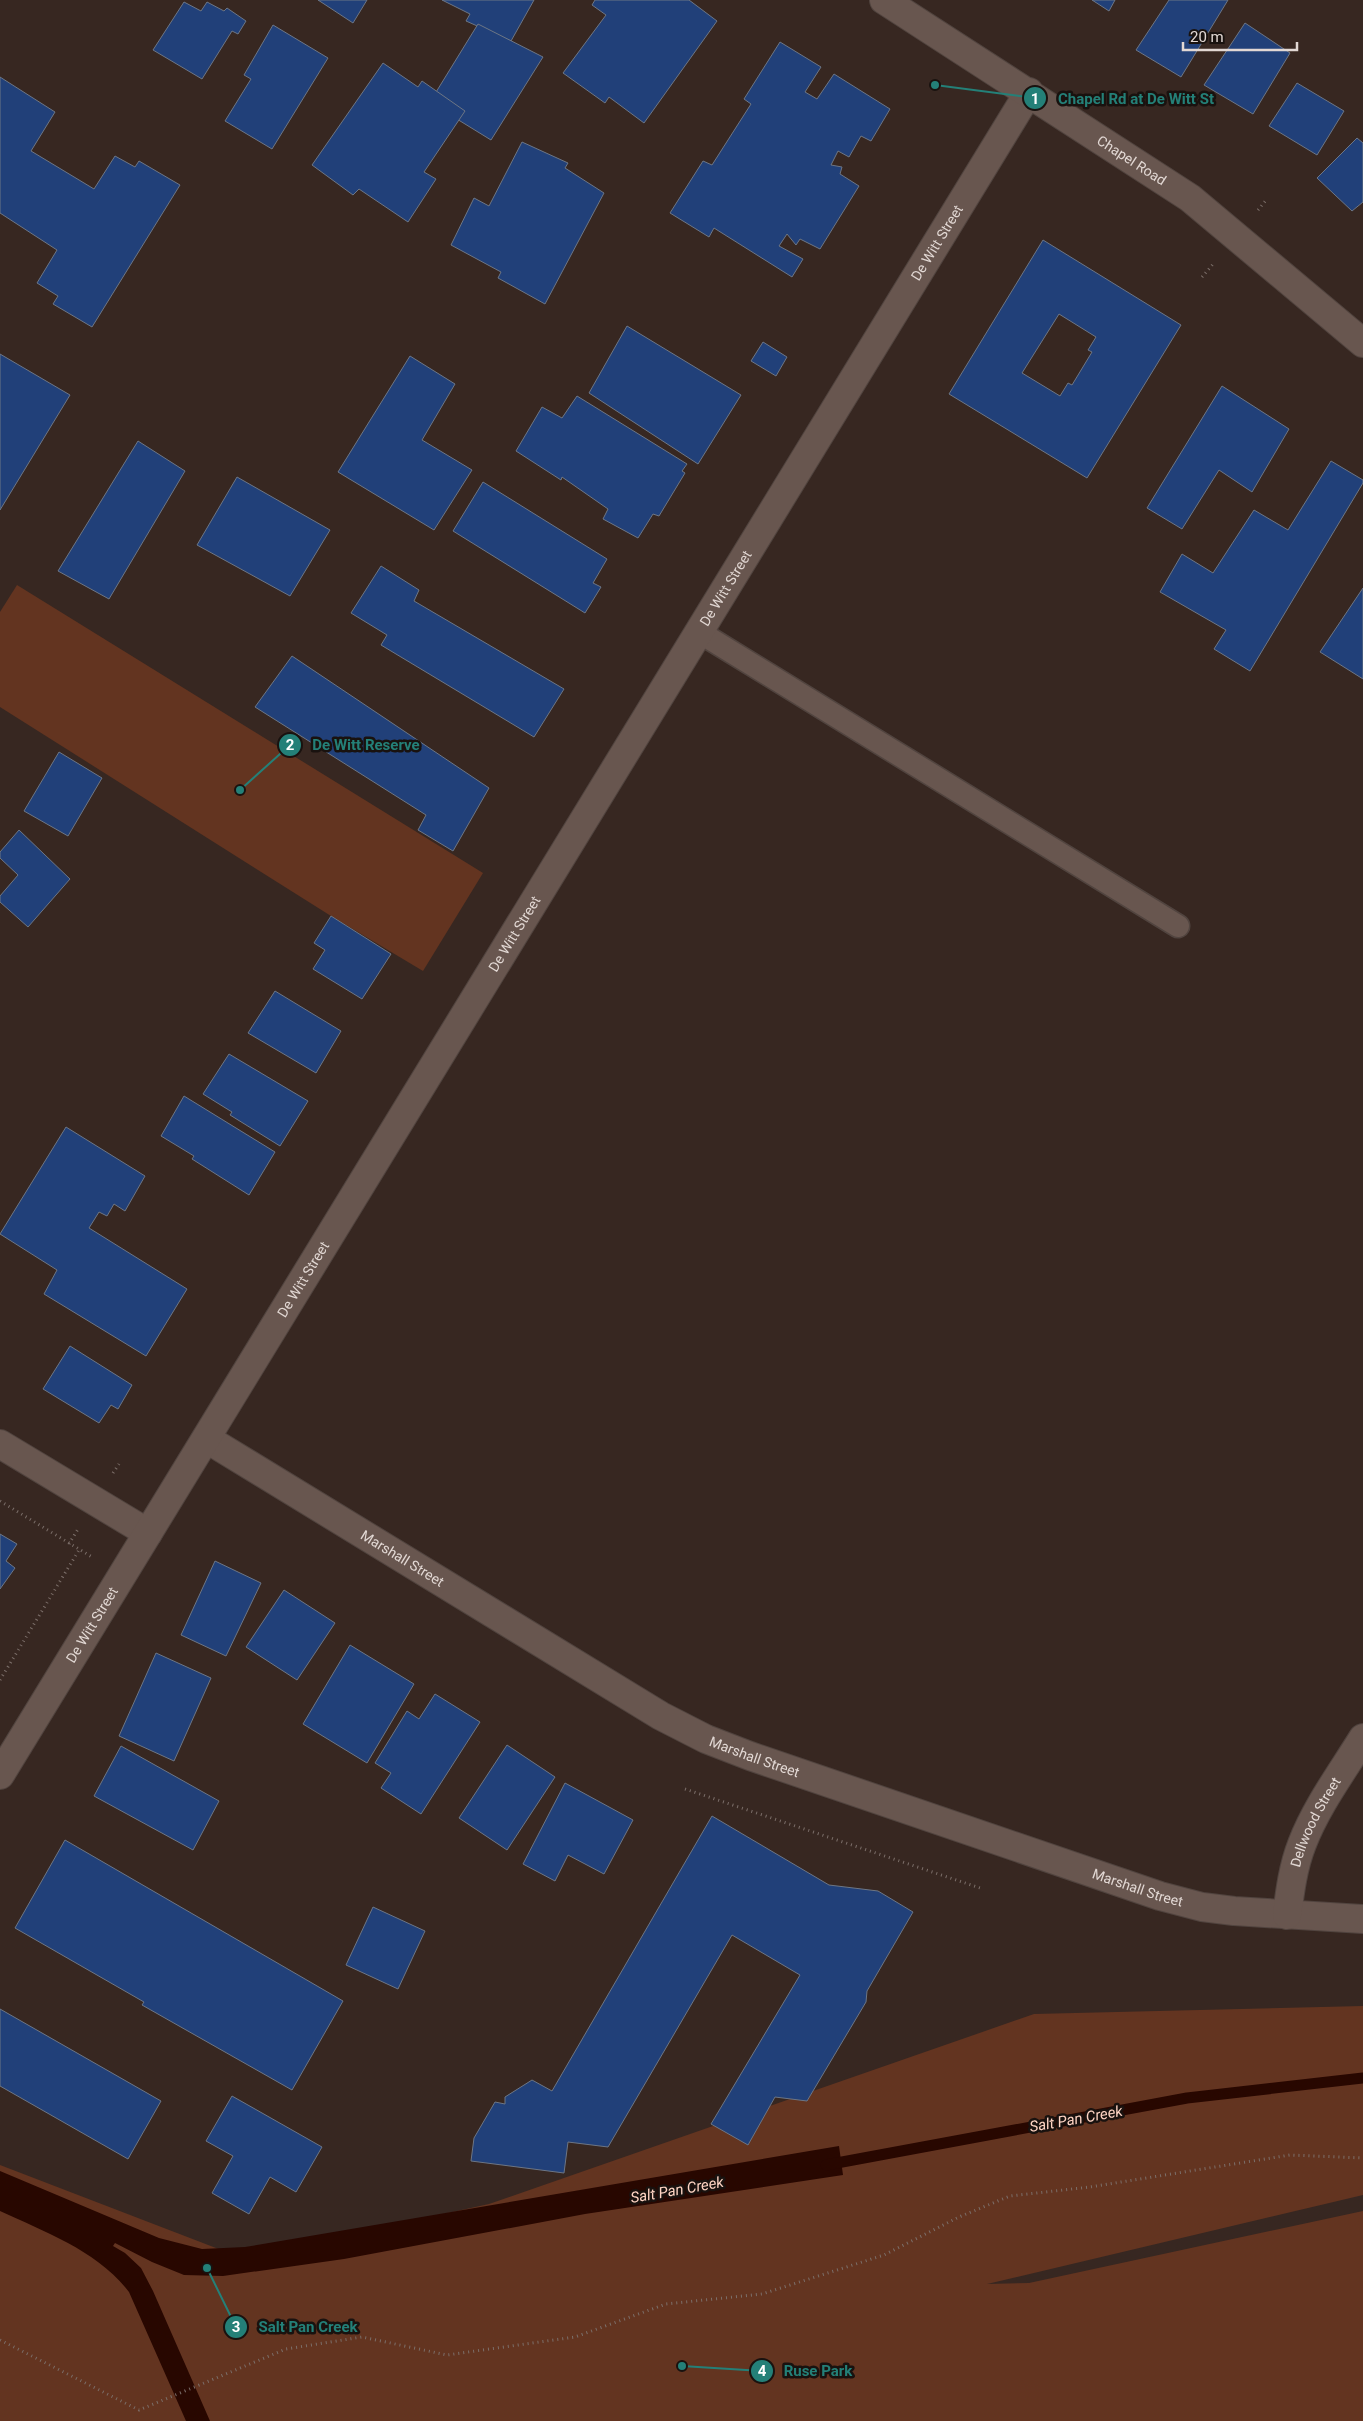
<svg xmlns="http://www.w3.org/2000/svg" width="1363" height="2421" font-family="Roboto,sans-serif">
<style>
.green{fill:#633420}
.water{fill:#280700}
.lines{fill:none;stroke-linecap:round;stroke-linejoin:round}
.stream{stroke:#280700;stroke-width:11}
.building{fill:#214079;stroke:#6d7685;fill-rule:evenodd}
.service-casing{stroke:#51443f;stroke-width:25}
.minor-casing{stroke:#51443f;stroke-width:30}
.secondary-casing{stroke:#51443f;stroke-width:30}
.path{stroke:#7c6f6a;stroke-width:3;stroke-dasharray:1 4;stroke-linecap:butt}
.service{stroke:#68564f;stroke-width:22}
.minor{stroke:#68564f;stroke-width:28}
.secondary{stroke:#68564f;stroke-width:28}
.labels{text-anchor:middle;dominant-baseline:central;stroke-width:5;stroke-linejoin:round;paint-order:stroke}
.street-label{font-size:14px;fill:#e2d8d4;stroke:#19120f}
.water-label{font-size:15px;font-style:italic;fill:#fed4c3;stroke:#19120f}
.leader{fill:none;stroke:#248078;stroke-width:2}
.callout-dot{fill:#248078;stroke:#19120f;stroke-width:2}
.mark-label{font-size:15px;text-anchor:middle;font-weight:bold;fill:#fff}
.callout-label{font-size:15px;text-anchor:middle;font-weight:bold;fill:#248078;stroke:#19120f;stroke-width:5;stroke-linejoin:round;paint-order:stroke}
</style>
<rect width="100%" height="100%" fill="#372721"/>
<!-- green -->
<g class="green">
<polygon points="17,585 483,873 423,971 331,916 0,707 0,612"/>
<polygon points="1363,2006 1363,2195 987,2284 1029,2283 1363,2211 1363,2421 0,2421 0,2165 242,2258 489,2204 1034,2014"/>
</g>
<!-- water -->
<path class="water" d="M 839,2146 L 843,2175 L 585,2214 L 344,2259 L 223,2276 L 184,2275 L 152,2262 L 115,2243 L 113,2246 L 125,2253 L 141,2268 L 153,2291 L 210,2421 L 186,2421 L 129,2292 C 98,2251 45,2232 0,2211 L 0,2171 L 159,2238 L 202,2249 L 245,2247 Z"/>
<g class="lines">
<!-- stream -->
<polyline class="stream" points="826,2165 1187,2098 1363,2078"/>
</g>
<!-- building -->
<g class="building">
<polygon points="318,0 367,0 353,23"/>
<polygon points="442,0 534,0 511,41 466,21 470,14"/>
<polygon points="595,0 689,0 717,21 644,123 609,97 605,103 563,73 606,15 592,5"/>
<polygon points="1092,0 1115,0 1109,11"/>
<polygon points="1169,0 1228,0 1181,77 1136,50"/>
<polygon points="184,2 201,11 207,2 224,11 227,8 246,21 238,34 232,31 202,79 153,50"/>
<polygon points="1245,23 1290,53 1253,114 1204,85"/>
<polygon points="478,24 543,57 491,140 452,116 455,110 433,97"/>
<polygon points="273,25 328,58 272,149 225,121 251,79 244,75"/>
<polygon points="780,42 821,67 805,92 817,99 834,74 890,109 871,141 861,136 849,157 838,151 831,165 842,167 840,174 859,186 820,249 800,239 796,245 787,234 779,246 803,259 792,277 714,228 709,237 670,213 703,161 712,165 751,104 744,99"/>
<polygon points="383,63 418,87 422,81 465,111 424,172 436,179 408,222 359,189 353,195 312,165"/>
<polygon points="0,77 55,112 31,151 94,189 115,156 135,167 139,161 180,185 92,327 53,304 58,296 37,283 57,250 0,213"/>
<polygon points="1297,83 1344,111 1317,155 1269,126"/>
<polygon points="1357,138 1363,143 1363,202 1352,211 1317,178"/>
<polygon points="522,142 568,163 565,168 604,193 545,304 498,278 501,272 451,245 474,198 489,206"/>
<path d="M 1043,240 L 1181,325 L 1087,478 L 949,394 ZM 1059,314 L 1096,337 L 1088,350 L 1092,352 L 1072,385 L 1068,383 L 1060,396 L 1022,373 Z"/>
<polygon points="627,326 741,395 698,464 589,393"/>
<polygon points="763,342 787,357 776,376 751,361"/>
<polygon points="0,354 70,395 0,510"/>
<polygon points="410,356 455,384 422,440 472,470 434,530 338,472"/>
<polygon points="1222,386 1289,429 1252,492 1219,470 1182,529 1147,508"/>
<polygon points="577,396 687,464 682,471 685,473 659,516 653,514 638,538 603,519 608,509 562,477 561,480 516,451 542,407 562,418"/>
<polygon points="138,441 185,471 109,599 58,571"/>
<polygon points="1331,461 1363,480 1363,483 1250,671 1214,649 1226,630 1160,592 1182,554 1213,573 1254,510 1288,530"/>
<polygon points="237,477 330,530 290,596 197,545"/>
<polygon points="483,482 607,559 593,583 601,587 585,613 453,531"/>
<polygon points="381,566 419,590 414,601 564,689 534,737 381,645 387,635 351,613"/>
<polygon points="1363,588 1363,679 1320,652"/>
<polygon points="292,656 489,788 453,851 418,830 426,815 255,707"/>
<polygon points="59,752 102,778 68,836 24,811"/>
<polygon points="19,830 70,879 28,927 0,902 0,896 18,875 0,858 0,852"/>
<polygon points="331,916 391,954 362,999 313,969 325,950 314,943"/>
<polygon points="275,991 341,1031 316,1073 248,1033"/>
<polygon points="229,1054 308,1101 280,1146 230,1115 232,1112 203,1094"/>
<polygon points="184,1096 275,1152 249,1195 192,1159 194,1156 161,1136"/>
<polygon points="66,1127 145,1176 125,1211 114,1204 107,1216 99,1212 89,1228 187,1289 146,1356 44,1294 57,1270 0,1234"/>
<polygon points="70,1346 132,1385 118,1409 111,1405 99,1423 43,1389"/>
<polygon points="0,1534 17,1544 6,1561 15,1568 0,1589"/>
<polygon points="215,1561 261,1583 226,1656 181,1635"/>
<polygon points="284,1590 335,1623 297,1680 246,1647"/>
<polygon points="350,1645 414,1684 367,1763 303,1724"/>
<polygon points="156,1653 211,1678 174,1761 119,1736"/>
<polygon points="435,1694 480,1722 421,1814 381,1788 391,1773 375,1763 407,1711 419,1719"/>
<polygon points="507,1745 555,1777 507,1850 459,1818"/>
<polygon points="121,1746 219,1801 193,1850 94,1796"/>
<polygon points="565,1783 633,1820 604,1874 568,1855 555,1881 523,1864"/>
<polygon points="712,1816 829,1885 878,1891 913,1912 867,1991 866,2002 807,2101 775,2097 748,2145 711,2124 800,1975 732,1935 608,2147 568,2142 564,2173 471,2161 474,2138 495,2102 505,2104 505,2097 532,2080 552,2091"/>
<polygon points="65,1840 343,2001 292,2090 142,2005 144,2002 15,1928"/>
<polygon points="373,1907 425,1931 398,1989 346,1965"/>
<polygon points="0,2009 161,2101 128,2159 0,2086"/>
<polygon points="232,2096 322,2147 296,2192 270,2177 249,2214 212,2193 233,2156 206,2141"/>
</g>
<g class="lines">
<!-- service casing -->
<g class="service-casing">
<polyline id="service" points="699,632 1178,926"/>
</g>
<!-- minor casing -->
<g class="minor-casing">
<g id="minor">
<path id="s1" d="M 207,1439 L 661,1716 L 706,1739 L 750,1756 L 1160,1896 L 1202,1907 L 1234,1911 L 1363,1919"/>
<polyline points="0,1444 148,1533"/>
<path id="s2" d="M 0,1775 L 1029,92"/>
<path id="s3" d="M 1287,1915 C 1290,1891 1293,1867 1302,1844 C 1316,1807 1342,1772 1363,1738"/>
</g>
</g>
<!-- secondary casing -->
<g class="secondary-casing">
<g id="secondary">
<path id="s4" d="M 884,0 L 1190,198 L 1363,343"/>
</g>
</g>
<!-- path -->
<g class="path">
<polyline points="1258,210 1267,199"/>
<polyline points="1202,277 1214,263"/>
<polyline points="113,1473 119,1464"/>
<polyline points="0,1501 92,1557"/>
<polyline points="69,1544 78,1529"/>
<polyline points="0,1680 79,1550"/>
<polyline points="685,1789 983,1889"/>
<polyline points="0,2340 139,2410 286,2349 362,2337 447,2355 575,2337 666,2304 762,2294 884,2255 959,2217 1010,2196 1090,2187 1290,2155 1363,2158"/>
</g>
<!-- service -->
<use href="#service" class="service"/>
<!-- minor -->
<use href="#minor" class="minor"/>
<!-- secondary -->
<use href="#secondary" class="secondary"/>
</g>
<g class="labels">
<!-- street labels -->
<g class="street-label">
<text stroke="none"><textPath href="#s4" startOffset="295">Chapel Road</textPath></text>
<text stroke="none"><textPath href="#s2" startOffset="1796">De Witt Street</textPath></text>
<text stroke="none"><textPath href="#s2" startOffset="1391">De Witt Street</textPath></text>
<text stroke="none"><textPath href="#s2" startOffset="986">De Witt Street</textPath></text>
<text stroke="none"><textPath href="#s2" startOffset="581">De Witt Street</textPath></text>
<text stroke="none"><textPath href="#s1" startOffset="229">Marshall Street</textPath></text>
<text stroke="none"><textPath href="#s2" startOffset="176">De Witt Street</textPath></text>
<text stroke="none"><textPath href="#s1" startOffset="634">Marshall Street</textPath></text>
<text stroke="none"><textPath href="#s3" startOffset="98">Dellwood Street</textPath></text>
<text stroke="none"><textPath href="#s1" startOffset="1039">Marshall Street</textPath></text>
</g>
<!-- water labels -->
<g class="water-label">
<text transform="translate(1076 2119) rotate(-10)">Salt Pan Creek</text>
<text transform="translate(677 2190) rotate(-10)">Salt Pan Creek</text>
</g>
</g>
<!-- callouts -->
<path class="leader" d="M935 85L1035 98M240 790L290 745M207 2268L236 2327M682 2366L762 2371"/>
<g class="callout-dot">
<circle cx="935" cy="85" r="5"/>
<circle cx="240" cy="790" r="5"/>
<circle cx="207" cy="2268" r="5"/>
<circle cx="682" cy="2366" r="5"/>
<circle cx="1035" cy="98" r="12"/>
<circle cx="290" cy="745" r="12"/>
<circle cx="236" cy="2327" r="12"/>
<circle cx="762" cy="2371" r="12"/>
</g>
<g class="mark-label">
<text x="1035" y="104">1</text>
<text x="290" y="750">2</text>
<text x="236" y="2332">3</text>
<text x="762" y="2376">4</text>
</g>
<g class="callout-label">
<text x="1136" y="104">Chapel Rd at De Witt St</text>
<text x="366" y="750">De Witt Reserve</text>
<text x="308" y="2332">Salt Pan Creek</text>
<text x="818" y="2376">Ruse Park</text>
</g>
<!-- scale -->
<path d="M1183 42v8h114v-8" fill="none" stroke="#e2d8d4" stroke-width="2.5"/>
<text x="1190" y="42" font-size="15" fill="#e2d8d4" stroke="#19120f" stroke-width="4" paint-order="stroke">20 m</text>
</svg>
